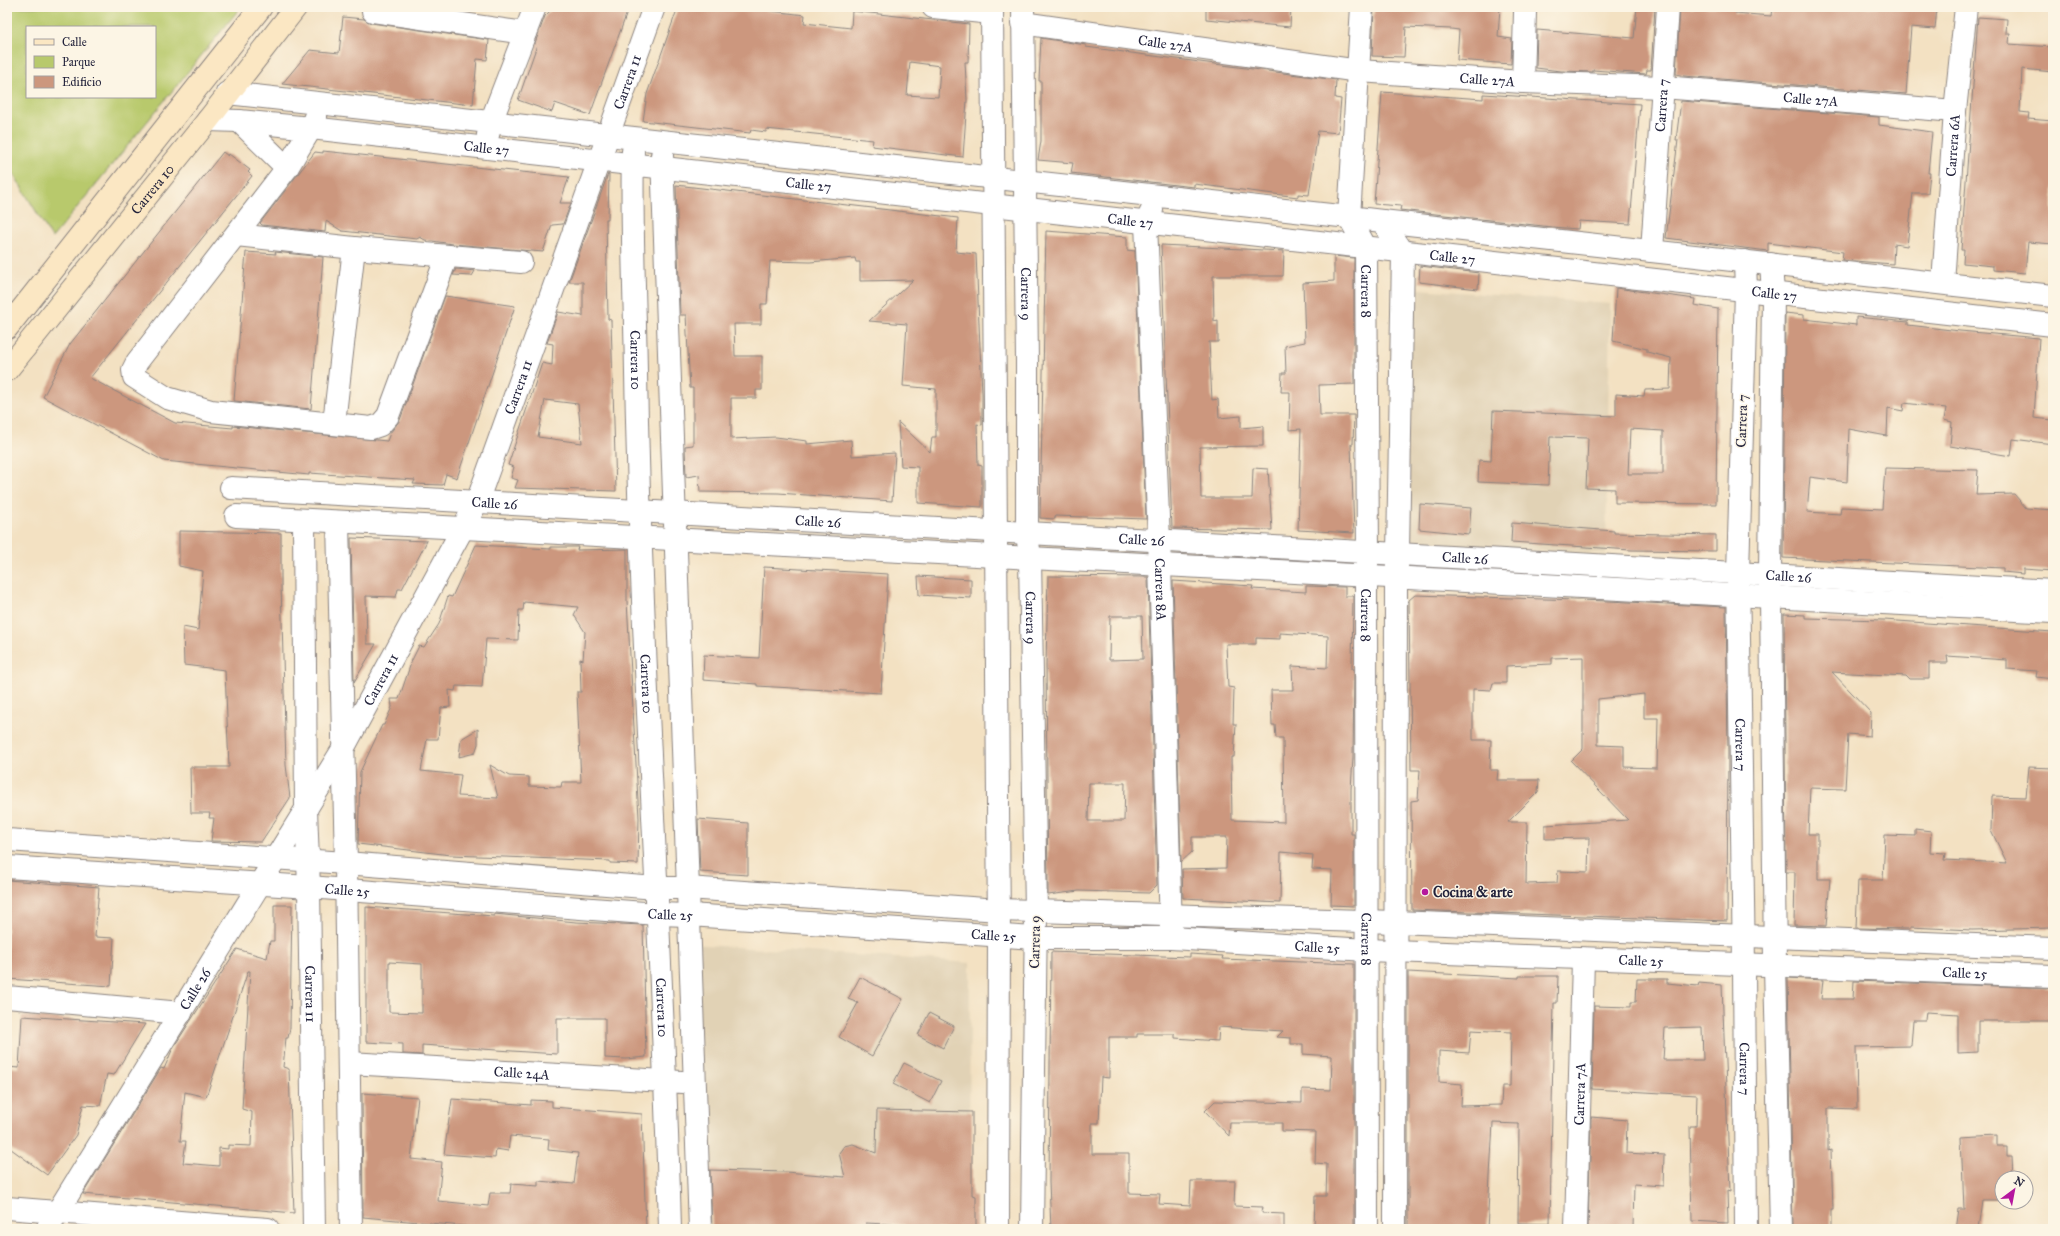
<svg xmlns="http://www.w3.org/2000/svg" width="2060" height="1236" font-family="'IM FELL Great Primer',serif">
<style>
.built{fill:#e1d2b5}
.green{fill:#b8c96c;stroke:#6d7654;fill-rule:evenodd}
.building{fill:#cc977e;fill-rule:evenodd}
.lines{fill:none;stroke-linecap:round;stroke-linejoin:round}
.minor-casing{stroke:#8a827e;stroke-width:24}
.tertiary-casing{stroke:#8a827e;stroke-width:24}
.secondary-casing{stroke:#8a827e;stroke-width:24}
.minor{stroke:#fff;stroke-width:22}
.tertiary{stroke:#fff;stroke-width:22}
.secondary{stroke:#fbe7c3;stroke-width:22}
.poi-dot{fill:#b5179e;stroke:#fcf5e5;stroke-width:1.5}
.labels{text-anchor:middle;dominant-baseline:central;stroke-width:3;stroke-linejoin:round;paint-order:stroke}
.street-label{font-size:14px;fill:#22223b;stroke:#fcf5e5}
.poi-label{font-size:14px;font-weight:bold;fill:#22223b;stroke:#fcf5e5;text-anchor:start}
</style>
<rect width="100%" height="100%" fill="#fcf5e5"/>
<filter id="ink" filterUnits="userSpaceOnUse"><feTurbulence type="fractalNoise" baseFrequency=".025" numOctaves="2"/><feDisplacementMap in="SourceGraphic" scale="8" xChannelSelector="R" yChannelSelector="G"/><feConvolveMatrix kernelMatrix="1 2 1 2 8 2 1 2 1" color-interpolation-filters="sRGB"/></filter>
<filter id="wash" filterUnits="userSpaceOnUse"><feTurbulence type="fractalNoise" baseFrequency=".012" numOctaves="4" result="noise"/><feDisplacementMap in="SourceGraphic" scale="16" xChannelSelector="R" yChannelSelector="G"/><feGaussianBlur stdDeviation="0.9" result="paint"/><feColorMatrix in="noise" values="0 0 0 0 0 0 0 0 0 0 0 0 0 0 0 0 0 1.4 0 .05"/><feComposite in="paint" operator="in"/></filter>
<g filter="url(#wash)">
<rect width="100%" height="100%" fill="#f3e1c2"/>
<!-- built -->
<g class="built">
<polygon points="1406,288 1610,304 1606,554 1405,542"/>
<polygon points="691,944 970,963 969,1200 705,1175"/>
</g>
<!-- green -->
<path class="green" d="M 7,7 L 241,7 L 52,238 L 7,163 ZM 27,27 L 155,27 L 155,97 L 27,97 Z"/>
<g id="blocks">
<!-- building -->
<g class="building">
<polygon points="554,7 629,7 590,115 555,103 552,112 518,100 536,48 535,43 545,16"/>
<path d="M 678,7 L 737,7 L 805,15 L 804,23 L 851,28 L 852,11 L 969,24 L 968,62 L 965,62 L 967,100 L 963,157 L 872,146 L 873,140 L 766,129 L 766,132 L 751,130 L 750,133 L 643,121 L 647,94 ZM 910,62 L 940,66 L 938,97 L 907,95 Z"/>
<polygon points="1206,7 1291,7 1290,27 1206,19"/>
<polygon points="1374,7 1500,7 1498,37 1512,39 1511,64 1457,60 1459,30 1451,29 1406,27 1404,57 1372,56"/>
<polygon points="1637,7 1655,7 1651,70 1647,70 1646,74 1593,70 1593,72 1561,71 1536,68 1537,30 1634,38"/>
<polygon points="1680,7 1735,7 1735,13 1771,16 1772,7 1937,7 1935,29 1911,27 1906,94 1684,76 1676,74"/>
<polygon points="343,17 364,19 371,23 489,40 487,60 477,59 473,105 282,84 310,50 339,53"/>
<polygon points="1978,17 2007,19 2006,33 2010,33 2009,44 2053,47 2053,72 2022,69 2020,112 2029,113 2028,119 2053,121 2053,244 2028,242 2025,273 1993,270 1993,266 1963,263 1964,250 1961,250"/>
<polygon points="1041,38 1086,45 1086,47 1336,80 1335,98 1341,99 1338,133 1318,131 1309,195 1298,194 1298,197 1194,184 1194,187 1071,173 1073,163 1038,160 1041,141 1041,81 1039,81"/>
<polygon points="1382,92 1483,99 1483,94 1640,104 1630,224 1579,221 1578,229 1552,227 1400,210 1401,206 1374,204"/>
<polygon points="1681,101 1879,117 1879,125 1932,132 1928,173 1930,173 1928,193 1913,193 1907,246 1894,244 1893,264 1842,260 1843,252 1768,243 1768,251 1666,238 1678,140 1676,140"/>
<polygon points="323,151 569,177 560,203 571,203 563,224 552,225 543,252 453,244 425,240 420,237 417,239 342,231 326,221 325,232 262,225 260,223 315,152 323,153"/>
<polygon points="223,152 228,156 229,154 250,170 248,172 252,176 90,378 175,423 233,428 233,426 387,441 390,433 400,420 445,296 515,306 457,478 446,474 443,485 413,484 415,480 309,473 309,475 164,461 43,397 70,344"/>
<path d="M 608,174 L 609,174 L 608,219 L 606,219 L 608,319 L 611,320 L 616,491 L 515,488 L 518,480 L 511,478 L 514,467 L 508,465 L 542,363 L 552,365 L 553,344 L 547,343 L 558,312 L 583,316 L 583,282 L 569,282 ZM 545,400 L 578,404 L 582,443 L 538,437 Z"/>
<polygon points="676,185 958,218 956,252 976,254 982,394 982,425 977,424 978,465 982,466 982,507 918,503 918,467 901,466 898,422 930,452 932,437 936,437 936,389 903,386 907,324 869,321 913,280 860,281 860,262 856,262 855,258 810,262 770,261 767,304 761,304 761,324 734,324 735,356 762,356 762,390 756,390 756,398 731,398 731,439 776,437 807,441 807,444 851,440 852,456 895,453 892,501 778,493 700,492 699,475 686,477 685,446 693,445 693,388 690,388 686,315 680,315"/>
<polygon points="1046,231 1127,237 1127,250 1135,251 1146,519 1055,516 1055,519 1040,518"/>
<polygon points="1161,245 1284,251 1283,276 1213,276 1214,321 1218,320 1218,342 1209,342 1212,400 1218,399 1219,418 1241,416 1241,428 1263,426 1263,446 1200,447 1201,498 1252,498 1253,468 1268,469 1272,530 1172,528"/>
<polygon points="246,252 276,254 275,252 323,257 311,409 234,401"/>
<polygon points="1334,256 1354,258 1354,384 1319,385 1320,415 1354,415 1353,444 1351,444 1354,533 1298,530 1301,429 1289,430 1290,392 1281,392 1282,373 1286,373 1285,346 1305,342 1303,283 1334,281"/>
<polygon points="1420,266 1479,273 1478,289 1419,282"/>
<polygon points="456,269 475,271 472,276 453,275"/>
<path d="M 1616,288 L 1695,299 L 1694,305 L 1718,309 L 1716,504 L 1615,503 L 1615,489 L 1586,488 L 1588,438 L 1550,437 L 1548,485 L 1478,482 L 1479,460 L 1491,461 L 1493,411 L 1616,416 L 1616,394 L 1644,396 L 1645,390 L 1670,389 L 1671,358 L 1647,352 L 1647,349 L 1613,341 ZM 1630,429 L 1663,431 L 1663,474 L 1628,474 Z"/>
<polygon points="1785,313 1804,315 1804,319 1856,325 1856,317 1908,322 1908,325 1960,331 2039,338 2034,418 2053,420 2053,444 2013,439 2011,456 1950,446 1952,422 1944,420 1946,408 1904,403 1903,411 1888,408 1887,436 1849,429 1847,482 1810,477 1807,512 1840,514 1841,507 1882,509 1885,468 1978,470 1976,495 2014,494 2026,508 2053,510 2053,571 2023,569 2023,574 2003,572 2003,568 1783,558"/>
<polygon points="1420,504 1471,508 1469,534 1419,529"/>
<polygon points="1512,523 1614,531 1614,533 1716,535 1716,551 1631,550 1511,542"/>
<polygon points="179,531 281,533 281,584 286,765 290,798 261,842 211,841 214,818 209,818 210,813 191,813 190,767 229,767 225,670 184,665 183,627 198,630 203,571 179,566"/>
<polygon points="351,538 427,541 402,589 398,589 396,597 366,596 367,644 376,644 354,682"/>
<path d="M 476,545 L 551,549 L 551,547 L 578,547 L 577,550 L 627,549 L 627,601 L 639,818 L 638,864 L 610,863 L 610,861 L 451,855 L 358,844 L 360,772 L 382,725 L 384,725 L 392,707 L 391,699 L 399,699 L 412,660 L 419,646 L 424,647 L 439,624 L 448,596 L 452,597 ZM 524,602 L 578,607 L 574,615 L 585,632 L 583,660 L 580,659 L 581,692 L 577,692 L 581,782 L 562,782 L 561,787 L 529,786 L 529,777 L 509,776 L 490,765 L 498,798 L 458,796 L 461,775 L 421,771 L 427,739 L 438,739 L 441,708 L 450,707 L 449,690 L 455,691 L 456,686 L 482,687 L 486,639 L 518,640 L 519,610 L 523,610 Z"/>
<polygon points="764,567 888,574 881,693 757,686 757,684 703,680 704,655 759,658"/>
<polygon points="918,576 971,579 971,598 919,595"/>
<path d="M 1048,576 L 1148,577 L 1157,885 L 1149,893 L 1079,891 L 1048,895 L 1046,664 ZM 1110,616 L 1142,616 L 1143,659 L 1109,660 ZM 1089,783 L 1125,783 L 1124,821 L 1088,821 Z"/>
<path d="M 1173,581 L 1253,586 L 1252,589 L 1306,592 L 1306,586 L 1345,587 L 1345,596 L 1353,596 L 1352,669 L 1354,669 L 1353,758 L 1351,789 L 1351,834 L 1354,834 L 1354,906 L 1331,905 L 1332,870 L 1312,869 L 1313,855 L 1281,852 L 1280,903 L 1183,898 L 1182,869 L 1226,868 L 1227,837 L 1192,837 L 1192,852 L 1181,862 ZM 1280,633 L 1328,636 L 1327,668 L 1292,666 L 1293,690 L 1271,690 L 1272,725 L 1275,725 L 1276,738 L 1283,738 L 1284,822 L 1232,820 L 1231,757 L 1234,757 L 1236,724 L 1233,724 L 1234,688 L 1228,687 L 1226,644 L 1256,644 L 1256,638 L 1280,639 Z"/>
<path d="M 1415,595 L 1609,601 L 1726,607 L 1728,753 L 1727,921 L 1412,910 L 1411,801 L 1418,800 L 1420,770 L 1411,770 L 1409,600 ZM 1583,657 L 1583,749 L 1571,761 L 1628,820 L 1545,825 L 1545,839 L 1589,838 L 1588,872 L 1558,871 L 1557,883 L 1526,884 L 1527,822 L 1508,822 L 1538,792 L 1539,780 L 1497,780 L 1498,770 L 1490,770 L 1491,740 L 1473,740 L 1473,689 L 1491,690 L 1493,683 L 1506,683 L 1506,666 L 1552,664 L 1552,658 ZM 1644,694 L 1644,718 L 1658,718 L 1657,768 L 1624,767 L 1624,746 L 1598,745 L 1598,699 Z"/>
<polygon points="1784,614 1805,615 1805,618 1884,620 2053,632 2053,679 2036,677 2037,671 2007,669 2007,660 1947,656 1948,663 1929,663 1929,679 1909,679 1906,676 1832,672 1871,713 1870,736 1848,734 1845,789 1810,788 1808,834 1818,834 1818,879 1830,879 1826,926 1794,925 1795,872 1786,872"/>
<polygon points="478,729 478,744 475,753 459,757 461,739"/>
<polygon points="2029,767 2053,768 2053,928 1972,930 1910,927 1910,929 1856,928 1858,880 1883,880 1885,835 1915,836 1915,829 1931,831 1930,852 1945,853 1944,860 2007,863 1991,830 1992,796 2026,797"/>
<polygon points="698,819 748,823 748,875 700,872"/>
<polygon points="7,880 99,887 95,937 114,938 111,986 7,979"/>
<path d="M 274,905 L 292,905 L 290,1028 L 288,1038 L 286,1038 L 283,1067 L 289,1069 L 294,1213 L 83,1194 L 161,1068 L 164,1069 L 173,1048 L 237,949 L 267,958 L 270,941 L 274,941 ZM 248,971 L 250,971 L 242,1109 L 252,1112 L 251,1146 L 228,1145 L 228,1149 L 219,1148 L 219,1166 L 183,1163 L 186,1141 L 180,1141 L 185,1092 L 206,1097 Z"/>
<path d="M 366,907 L 494,916 L 494,914 L 576,922 L 643,925 L 646,1057 L 626,1059 L 605,1058 L 605,1018 L 557,1018 L 557,1054 L 422,1045 L 422,1055 L 403,1054 L 403,1044 L 366,1042 ZM 389,962 L 422,964 L 422,1013 L 389,1012 Z"/>
<polygon points="1051,952 1190,957 1190,954 1223,956 1222,959 1354,964 1354,1229 1314,1229 1315,1196 1326,1196 1327,1164 1315,1163 1316,1132 1282,1131 1282,1123 1230,1123 1229,1136 1205,1111 1215,1101 1302,1103 1302,1089 1331,1090 1332,1056 1303,1054 1303,1044 1291,1044 1291,1038 1277,1037 1283,1031 1219,1027 1218,1041 1175,1038 1175,1034 1137,1034 1137,1037 1109,1037 1109,1078 1101,1077 1099,1123 1092,1123 1092,1154 1129,1154 1129,1193 1160,1194 1159,1204 1190,1206 1191,1181 1235,1181 1234,1206 1263,1207 1262,1213 1284,1214 1284,1229 1051,1229 1049,1182"/>
<path d="M 1408,972 L 1519,978 L 1519,976 L 1558,976 L 1557,1003 L 1554,1003 L 1553,1051 L 1550,1224 L 1518,1223 L 1519,1124 L 1493,1123 L 1487,1229 L 1408,1229 ZM 1471,1030 L 1511,1032 L 1510,1086 L 1502,1086 L 1501,1105 L 1461,1106 L 1462,1084 L 1439,1082 L 1439,1051 L 1469,1053 Z"/>
<polygon points="860,977 903,999 872,1056 839,1037 858,1003 848,999"/>
<polygon points="1788,978 1823,980 1821,999 1853,999 1854,981 2053,988 2053,1021 1978,1021 1978,1052 1958,1053 1958,1014 1926,1012 1925,1020 1913,1020 1911,1046 1856,1047 1857,1109 1828,1108 1828,1151 1831,1150 1833,1210 1831,1210 1831,1229 1793,1229"/>
<path d="M 1637,979 L 1667,979 L 1667,983 L 1698,986 L 1699,983 L 1722,985 L 1730,1191 L 1727,1190 L 1728,1223 L 1692,1221 L 1690,1126 L 1696,1126 L 1697,1095 L 1592,1089 L 1594,1006 L 1631,1007 L 1631,1002 L 1636,1002 ZM 1702,1027 L 1703,1060 L 1663,1060 L 1665,1028 Z"/>
<polygon points="929,1013 954,1026 943,1048 918,1035"/>
<polygon points="22,1016 145,1024 114,1075 107,1074 100,1106 83,1105 76,1135 47,1175 7,1146 7,1067 19,1068"/>
<polygon points="904,1063 941,1081 930,1103 893,1084"/>
<polygon points="362,1093 418,1097 411,1159 442,1162 438,1201 488,1206 490,1193 510,1193 511,1184 538,1186 538,1181 574,1184 578,1153 548,1150 549,1139 510,1136 508,1151 496,1149 495,1158 444,1154 452,1099 531,1105 531,1100 552,1101 552,1107 642,1114 646,1229 485,1228 363,1217"/>
<polygon points="877,1110 972,1112 972,1195 976,1196 976,1229 905,1229 905,1225 866,1223 865,1229 712,1229 710,1170 786,1172 845,1177 839,1153 844,1146 853,1144 876,1153"/>
<polygon points="1591,1117 1627,1120 1626,1153 1664,1155 1663,1186 1634,1184 1633,1229 1588,1229"/>
<polygon points="1997,1136 1997,1146 2007,1146 2007,1155 2011,1155 2012,1178 2002,1178 2002,1200 1982,1200 1978,1229 1955,1229 1958,1208 1964,1208 1961,1138"/>
</g>
</g>
</g>
<g filter="url(#ink)">
<use href="#blocks" fill-opacity="0" stroke="#8a827e" stroke-width="1"/>
<g class="lines">
<!-- minor casing -->
<g class="minor-casing">
<g id="minor">
<polyline points="933,7 992,13"/>
<polyline points="373,11 525,33"/>
<path id="s1" d="M 1022,23 L 1359,71 L 1523,82 L 1663,87 L 1955,111"/>
<polyline points="1523,82 1525,12"/>
<polyline points="227,93 1349,217"/>
<polyline points="315,117 311,128 287,168 137,362 133,370 134,377 167,398 211,411 371,428 380,425 388,416 447,256"/>
<path id="s2" d="M 208,120 L 239,121 L 311,128 L 2053,325"/>
<polyline points="239,121 287,168"/>
<polyline points="488,135 491,122 535,7"/>
<path id="s3" d="M 633,151 C 631,225 635,299 636,373 C 641,659 663,944 670,1229"/>
<polyline points="662,155 700,1229"/>
<path id="s4" d="M 1152,210 L 1146,223 L 1160,565 L 1171,929"/>
<polyline points="1382,221 2053,296"/>
<polyline points="236,235 354,248 521,262"/>
<path id="s5" d="M 1652,251 L 1668,7"/>
<path id="s6" d="M 1745,261 L 1746,290 L 1738,573 L 1744,965 L 1746,1229"/>
<polyline points="1771,264 1773,293 1770,575 1771,597 1775,966 1781,1229"/>
<path id="s7" d="M 1943,283 L 1955,111 L 1966,7"/>
<polyline points="334,423 354,248"/>
<path id="s8" d="M 231,488 L 2053,591"/>
<polyline points="236,516 2053,612"/>
<path id="s9" d="M 304,520 L 306,809 L 309,887 L 314,1229"/>
<polyline points="338,522 346,863 351,1229"/>
<polyline points="7,840 346,863 656,888 688,888 999,910 1395,922 2053,948"/>
<path id="s10" d="M 7,867 L 309,887 L 657,914 L 689,915 L 1035,938 L 1171,938 L 1367,950 L 2053,976"/>
<polyline points="7,997 181,1013"/>
<path id="s11" d="M 349,1063 L 682,1082"/>
<polyline points="7,1208 268,1229"/>
<path id="s12" d="M 47,1229 L 343,749 L 477,502 L 654,7"/>
<path id="s13" d="M 1576,1229 L 1583,959"/>
</g>
</g>
<!-- tertiary casing -->
<g class="tertiary-casing">
<g id="tertiary">
<polyline points="992,7 999,934 998,1229"/>
<path id="s14" d="M 1023,7 L 1027,361 L 1027,533 L 1030,558 L 1036,911 L 1032,1229"/>
<path id="s15" d="M 1362,7 L 1349,217 L 1366,248 L 1368,552 L 1366,575 L 1367,1229"/>
<polyline points="1349,217 1382,221 1403,252 1398,554 1396,577 1395,1229"/>
</g>
</g>
<!-- secondary casing -->
<g class="secondary-casing">
<g id="secondary">
<polyline points="7,328 261,7"/>
<path id="s16" d="M 7,370 L 208,120 L 296,7"/>
</g>
</g>
<!-- minor -->
<use href="#minor" class="minor"/>
<!-- tertiary -->
<use href="#tertiary" class="tertiary"/>
<!-- secondary -->
<use href="#secondary" class="secondary"/>
</g>
</g>
<!-- markers -->
<circle class="poi-dot" cx="1425" cy="892" r="4"/>
<g class="labels">
<!-- street labels -->
<g class="street-label">
<text stroke="none"><textPath href="#s1" startOffset="145">Calle 27A</textPath></text>
<text stroke="none"><textPath href="#s1" startOffset="469">Calle 27A</textPath></text>
<text stroke="none"><textPath href="#s12" startOffset="1291">Carrera 11</textPath></text>
<text stroke="none"><textPath href="#s1" startOffset="793">Calle 27A</textPath></text>
<text stroke="none"><textPath href="#s5" startOffset="146">Carrera 7</textPath></text>
<text stroke="none"><textPath href="#s7" startOffset="138">Carrera 6A</textPath></text>
<text stroke="none"><textPath href="#s2" startOffset="280">Calle 27</textPath></text>
<text stroke="none"><textPath href="#s2" startOffset="604">Calle 27</textPath></text>
<text stroke="none"><textPath href="#s16" startOffset="232">Carrera 10</textPath></text>
<text stroke="none"><textPath href="#s2" startOffset="928">Calle 27</textPath></text>
<text stroke="none"><textPath href="#s2" startOffset="1252">Calle 27</textPath></text>
<text stroke="none"><textPath href="#s15" startOffset="289">Carrera 8</textPath></text>
<text stroke="none"><textPath href="#s14" startOffset="287">Carrera 9</textPath></text>
<text stroke="none"><textPath href="#s2" startOffset="1576">Calle 27</textPath></text>
<text stroke="none"><textPath href="#s3" startOffset="209">Carrera 10</textPath></text>
<text stroke="none"><textPath href="#s12" startOffset="967">Carrera 11</textPath></text>
<text transform="translate(1742 421) rotate(-88)">Carrera 7</text>
<text stroke="none"><textPath href="#s8" startOffset="264">Calle 26</textPath></text>
<text stroke="none"><textPath href="#s8" startOffset="588">Calle 26</textPath></text>
<text stroke="none"><textPath href="#s8" startOffset="912">Calle 26</textPath></text>
<text stroke="none"><textPath href="#s8" startOffset="1236">Calle 26</textPath></text>
<text stroke="none"><textPath href="#s8" startOffset="1560">Calle 26</textPath></text>
<text stroke="none"><textPath href="#s4" startOffset="381">Carrera 8A</textPath></text>
<text stroke="none"><textPath href="#s15" startOffset="613">Carrera 8</textPath></text>
<text stroke="none"><textPath href="#s14" startOffset="611">Carrera 9</textPath></text>
<text stroke="none"><textPath href="#s12" startOffset="643">Carrera 11</textPath></text>
<text stroke="none"><textPath href="#s3" startOffset="533">Carrera 10</textPath></text>
<text stroke="none"><textPath href="#s6" startOffset="484">Carrera 7</textPath></text>
<text stroke="none"><textPath href="#s10" startOffset="341">Calle 25</textPath></text>
<text stroke="none"><textPath href="#s10" startOffset="665">Calle 25</textPath></text>
<text stroke="none"><textPath href="#s10" startOffset="989">Calle 25</textPath></text>
<text stroke="none"><textPath href="#s15" startOffset="937">Carrera 8</textPath></text>
<text transform="translate(1035 942) rotate(-89)">Carrera 9</text>
<text stroke="none"><textPath href="#s10" startOffset="1313">Calle 25</textPath></text>
<text stroke="none"><textPath href="#s10" startOffset="1637">Calle 25</textPath></text>
<text stroke="none"><textPath href="#s10" startOffset="1961">Calle 25</textPath></text>
<text stroke="none"><textPath href="#s12" startOffset="282">Calle 26</textPath></text>
<text stroke="none"><textPath href="#s9" startOffset="474">Carrera 11</textPath></text>
<text stroke="none"><textPath href="#s3" startOffset="857">Carrera 10</textPath></text>
<text stroke="none"><textPath href="#s6" startOffset="808">Carrera 7</textPath></text>
<text stroke="none"><textPath href="#s11" startOffset="173">Calle 24A</textPath></text>
<text stroke="none"><textPath href="#s13" startOffset="135">Carrera 7A</textPath></text>
</g>
<!-- poi labels -->
<g class="poi-label">
<text x="1433" y="892">Cocina &amp; arte</text>
</g>
</g>
<!-- margin -->
<rect width="2060" height="1236" fill="none" stroke="#fcf5e5" stroke-width="24"/>
<!-- legend -->
<rect x="26" y="26" width="130" height="72" fill="#fcf5e5" stroke="#a5a1a1"/>
<rect x="34" y="39" width="20" height="6" fill="#fbe7c3" stroke="#a5a1a1"/>
<text x="62" y="46" font-size="12" fill="#22223b">Calle</text>
<rect x="34" y="56" width="20" height="12" fill="#b8c96c" stroke="#a5a1a1"/>
<text x="62" y="66" font-size="12" fill="#22223b">Parque</text>
<rect x="34" y="76" width="20" height="12" fill="#cc977e" stroke="#a5a1a1"/>
<text x="62" y="86" font-size="12" fill="#22223b">Edificio</text>
<!-- north arrow -->
<g transform="translate(2014 1190) rotate(32)"><circle r="19" fill="#fcf5e5" stroke="#a5a1a1"/>
<path d="M0-3L7 15L0 10L-7 15Z" fill="#b5179e"/>
<text y="-6" font-size="11" font-weight="bold" text-anchor="middle" fill="#22223b">N</text>
</g>
</svg>
